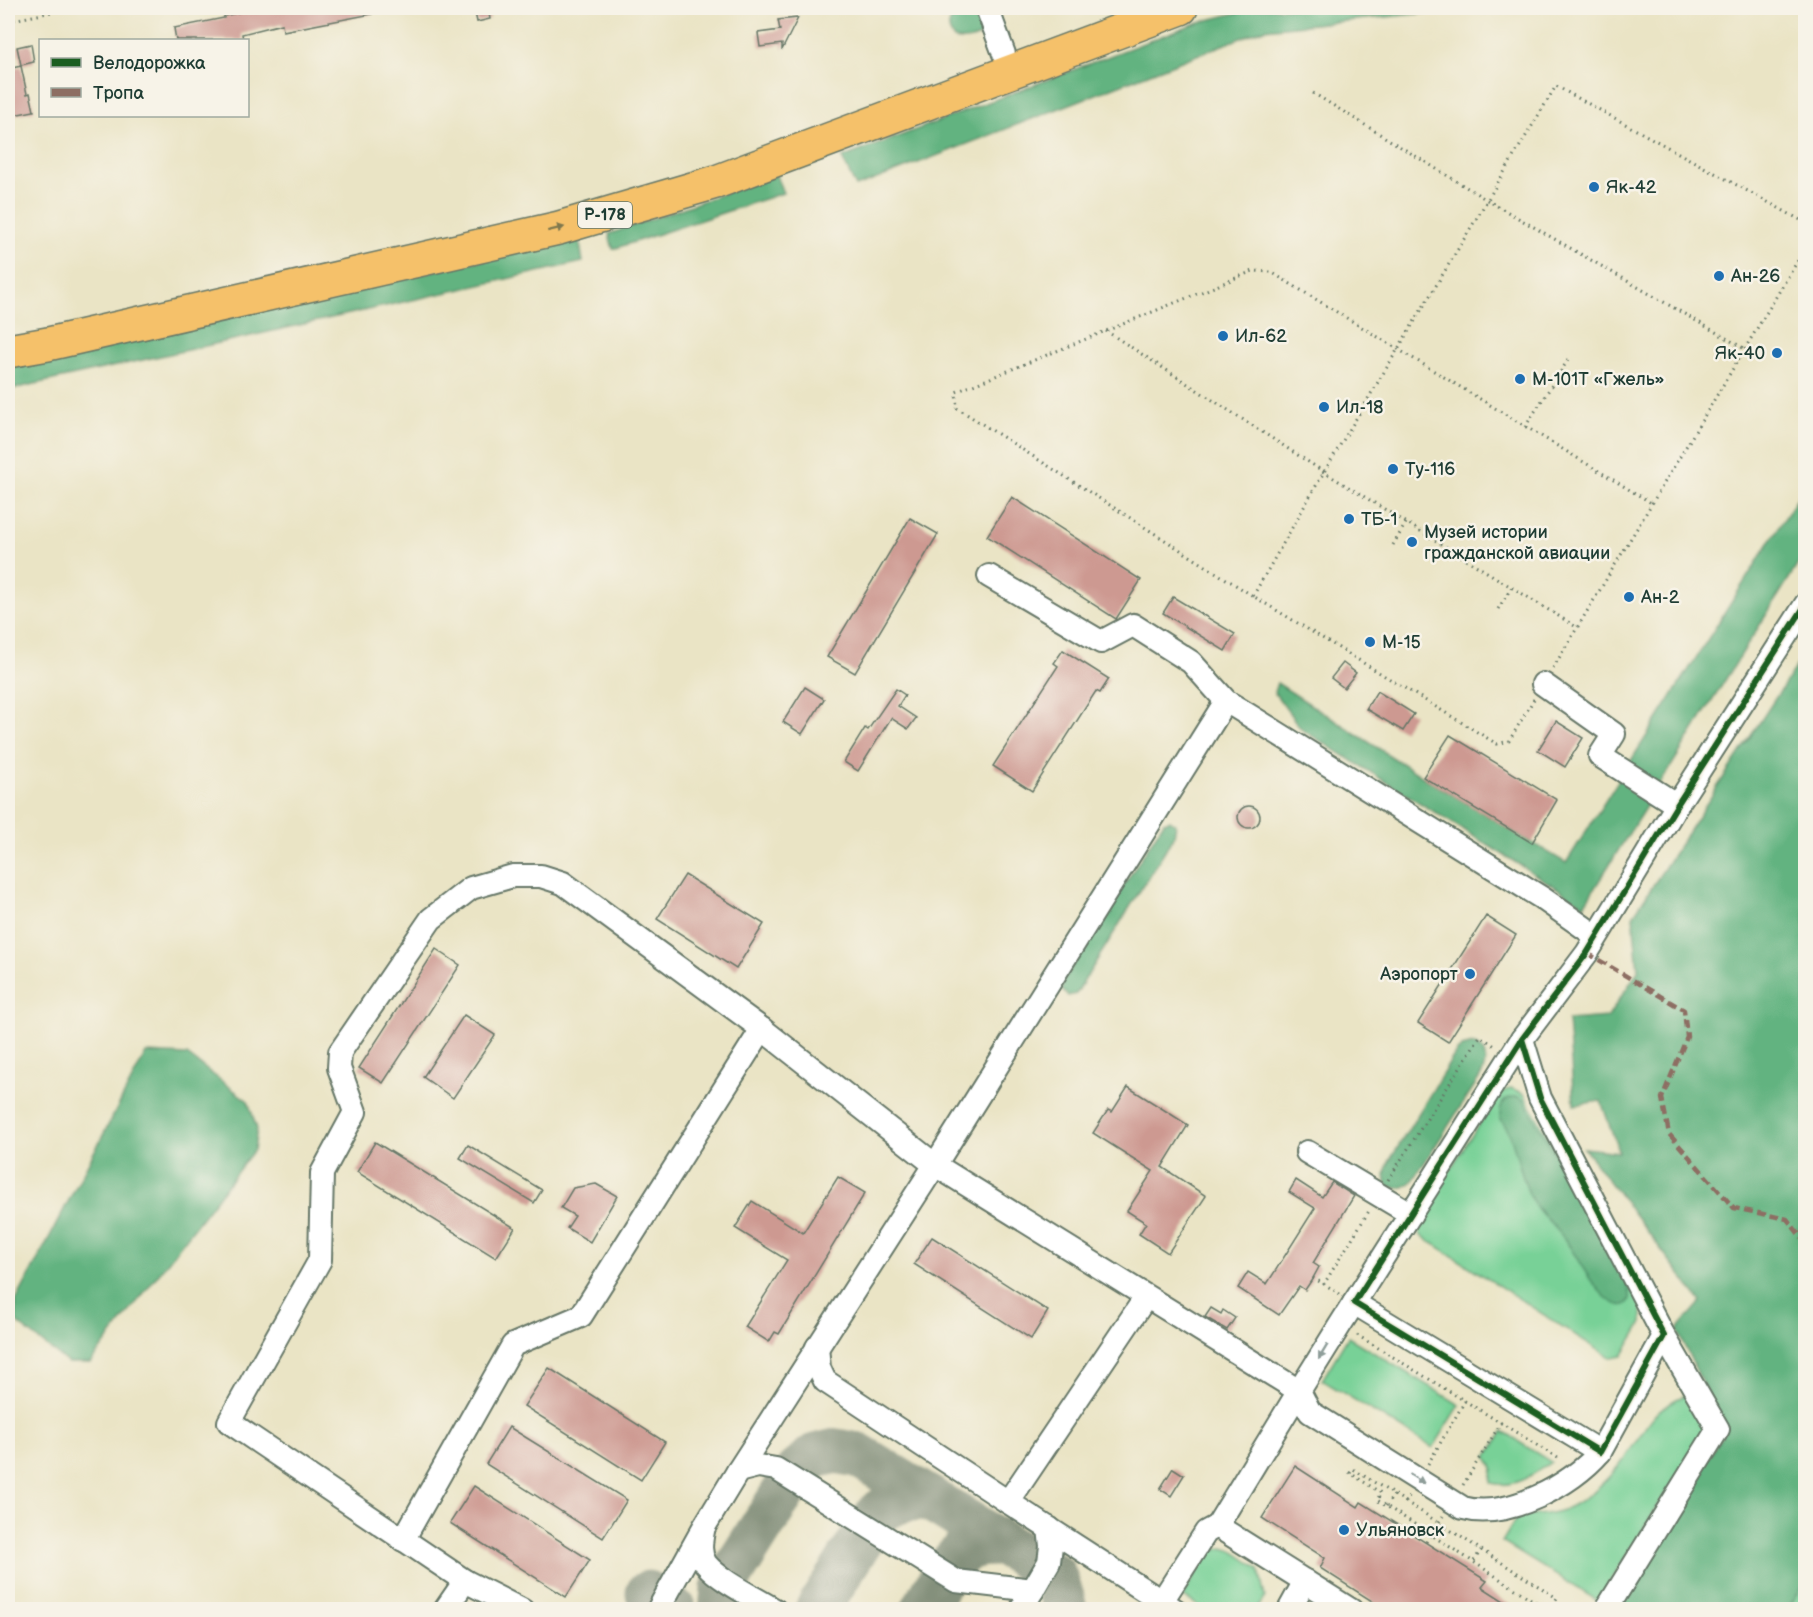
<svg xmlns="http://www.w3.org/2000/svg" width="1813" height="1617" font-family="'Balsamiq Sans',sans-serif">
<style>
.green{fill:#78d197;stroke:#4c8766;stroke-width:1.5}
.forest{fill:#62b380;stroke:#40785a;stroke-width:1.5}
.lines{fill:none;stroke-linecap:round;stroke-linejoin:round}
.taxiway{stroke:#84907c;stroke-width:45}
.building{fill:#cd9991}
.minor-casing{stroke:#667767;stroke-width:26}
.highway-casing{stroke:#667767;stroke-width:36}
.path{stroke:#667767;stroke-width:3;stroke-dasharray:1.5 4.5;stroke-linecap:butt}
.minor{stroke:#fff;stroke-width:22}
.highway{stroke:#f5c16b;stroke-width:33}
.quiet{stroke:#8d6e63;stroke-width:4.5;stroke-dasharray:9 4.5;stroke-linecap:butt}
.cycleway-casing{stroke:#f7f3e8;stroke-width:10}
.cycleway{stroke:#1b5e20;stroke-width:6}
.oneway{fill:#7f784d}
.oneway2{fill:#8f9e9a}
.poi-dot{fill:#1f6fb2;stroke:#f7f3e8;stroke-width:2}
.labels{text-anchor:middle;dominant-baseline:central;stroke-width:5;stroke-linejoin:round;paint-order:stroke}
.shield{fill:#f7f3e8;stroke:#60746a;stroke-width:1.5}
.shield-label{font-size:16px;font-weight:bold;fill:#1f3d34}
.poi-label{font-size:18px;fill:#1f3d34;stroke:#f7f3e8;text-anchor:start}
</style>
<rect width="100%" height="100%" fill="#f7f3e8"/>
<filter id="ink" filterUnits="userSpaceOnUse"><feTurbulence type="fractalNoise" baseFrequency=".0167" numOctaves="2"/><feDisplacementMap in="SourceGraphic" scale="12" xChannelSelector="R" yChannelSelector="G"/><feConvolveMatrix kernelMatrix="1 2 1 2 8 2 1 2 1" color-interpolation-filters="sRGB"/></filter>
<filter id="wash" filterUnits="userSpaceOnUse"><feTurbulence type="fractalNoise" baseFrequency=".008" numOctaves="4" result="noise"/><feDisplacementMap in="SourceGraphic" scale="24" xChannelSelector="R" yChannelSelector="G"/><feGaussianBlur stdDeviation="1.35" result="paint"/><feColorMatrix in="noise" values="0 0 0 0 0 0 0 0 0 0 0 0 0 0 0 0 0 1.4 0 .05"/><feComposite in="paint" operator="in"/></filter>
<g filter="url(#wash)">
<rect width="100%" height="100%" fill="#eae4c5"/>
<!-- green -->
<g class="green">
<polygon points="1511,1088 1524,1094 1642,1307 1642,1323 1622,1356 1611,1358 1420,1235 1417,1221 1498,1094"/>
<polygon points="1348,1337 1460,1405 1433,1448 1322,1380"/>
<path d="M 1685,1395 L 1692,1400 L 1706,1430 L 1598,1601 L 1502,1542 L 1517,1517 C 1532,1515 1549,1515 1563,1510 C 1592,1498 1614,1474 1631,1449 C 1650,1421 1652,1410 1685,1395 Z"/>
<path d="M 1503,1432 L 1551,1462 C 1533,1475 1514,1489 1491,1483 L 1493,1468 L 1487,1457 Z"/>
<polygon points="1223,1548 1233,1551 1259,1569 1265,1597 1257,1609 1204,1609 1182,1596 1209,1552"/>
<polygon points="1805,1581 1805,1609 1786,1609"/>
</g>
<!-- forest -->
<g class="forest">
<polygon points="1256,8 1477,8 1264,29 856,187 842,158 1196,23"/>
<path d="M 963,13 L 981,15 L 986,33 C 975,39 966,42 954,39 C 944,25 949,19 963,13 Z"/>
<polygon points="776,175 783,193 613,249 609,234"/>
<polygon points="579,238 583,262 8,390 8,367"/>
<polygon points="1805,486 1805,553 1584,905 1301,729 1274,692 1277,683 1423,777 1566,863"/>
<polygon points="1805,653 1806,1581 1786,1609 1616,1609 1725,1431 1677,1330 1701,1302 1584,1148 1619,1152 1601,1101 1574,1105 1568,1020 1608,1017 1638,971 1633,916"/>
<polygon points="1170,820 1176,824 1174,836 1076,994 1068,996 1062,990 1063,981 1164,822"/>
<path d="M 1473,1044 C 1488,1050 1487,1061 1482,1074 L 1412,1182 C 1403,1188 1399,1190 1388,1186 C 1383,1177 1385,1170 1390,1160 L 1456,1052 L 1462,1047 Z"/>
<polygon points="146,1053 187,1055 248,1101 257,1129 254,1150 90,1363 68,1363 16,1322 16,1301"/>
<path d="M 1514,1097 L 1519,1097 L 1524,1100 L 1627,1284 C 1635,1302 1626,1312 1609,1300 C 1589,1284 1578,1257 1563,1237 C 1554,1225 1540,1214 1533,1202 C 1521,1180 1518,1155 1509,1132 C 1506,1127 1502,1122 1500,1116 C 1500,1114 1500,1109 1501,1107 C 1503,1100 1508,1098 1514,1097 Z"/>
</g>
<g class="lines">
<!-- taxiway -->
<g class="taxiway">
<polyline points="648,1593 674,1610"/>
<polyline points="721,1610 723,1588 797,1471 815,1456 836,1451 858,1455 1054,1575 1062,1597 1065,1610"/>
<path d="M 817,1610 L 878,1513 C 897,1500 907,1498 929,1498"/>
<path d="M 923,1610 C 934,1591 949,1560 967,1549 C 978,1543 992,1544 1004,1544"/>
</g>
</g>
<g id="blocks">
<!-- building -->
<g class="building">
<polygon points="258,8 371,8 372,14 283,31 282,24 242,34 243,40 176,40 174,28 224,18 224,16"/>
<polygon points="474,8 488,8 490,19 477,22"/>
<polygon points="798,18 782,50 782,44 760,47 758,33 780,30 778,20"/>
<polygon points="31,44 34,62 21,65 17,47"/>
<polygon points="21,66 27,94 30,93 34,111 8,116 8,69"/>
<polygon points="1012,497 1141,580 1116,619 987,536"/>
<polygon points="910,518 938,534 855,673 827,657"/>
<polygon points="1173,597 1235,634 1225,651 1163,613"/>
<polygon points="1063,650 1109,679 1100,693 1096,691 1032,791 993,766 1058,666 1054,663"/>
<polygon points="1343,663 1356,673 1344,688 1331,678"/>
<polygon points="805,687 824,699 802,734 783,722"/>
<polygon points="896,689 905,695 898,706 916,718 908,729 891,718 858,771 844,762 865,728 868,730"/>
<polygon points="1377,691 1414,714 1403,731 1366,709"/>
<polygon points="1556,721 1583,738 1565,767 1538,750"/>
<polygon points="1450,735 1557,800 1532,843 1423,777"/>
<circle cx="1249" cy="817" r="11"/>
<polygon points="685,875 764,924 736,969 657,919"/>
<polygon points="1486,916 1516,935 1448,1042 1418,1023"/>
<polygon points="436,949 460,965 383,1083 359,1068"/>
<polygon points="464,1015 495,1035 453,1098 423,1077"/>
<polygon points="1128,1087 1188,1125 1162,1167 1206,1196 1168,1253 1139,1234 1146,1223 1127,1211 1153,1171 1093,1133 1108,1110 1112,1112"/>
<polygon points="375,1142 515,1228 496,1258 357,1172"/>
<polygon points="468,1145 542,1190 534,1203 460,1158"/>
<polygon points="838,1177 865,1193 779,1334 775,1332 769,1342 745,1327 787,1260 735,1228 752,1201 803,1233"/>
<polygon points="1296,1180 1322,1197 1332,1182 1354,1196 1313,1263 1319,1267 1313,1278 1305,1290 1299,1286 1279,1315 1238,1288 1248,1272 1267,1284 1315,1208 1289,1192"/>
<polygon points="596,1184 617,1196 590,1242 567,1228 575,1216 561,1208 573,1188"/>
<polygon points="932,1237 1048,1311 1031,1339 914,1264"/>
<polygon points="1211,1308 1221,1314 1223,1310 1235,1318 1227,1330 1205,1317"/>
<polygon points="549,1368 665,1442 641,1480 524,1406"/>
<polygon points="509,1427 627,1500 603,1538 486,1464"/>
<polygon points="1295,1466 1358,1507 1361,1502 1487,1581 1482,1587 1518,1610 1386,1610 1320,1568 1325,1558 1262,1518"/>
<polygon points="1173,1468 1184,1475 1171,1496 1160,1489"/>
<polygon points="474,1486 590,1560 566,1597 450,1523"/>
</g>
</g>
</g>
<g filter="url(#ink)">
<use href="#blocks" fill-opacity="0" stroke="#667767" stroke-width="1.5"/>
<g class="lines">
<!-- minor casing -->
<g class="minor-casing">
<g id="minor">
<polyline points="987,8 1004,54"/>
<polyline points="989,576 1101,642 1133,625 1191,662 1226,701 935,1165 1299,1391 1217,1526 1351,1610"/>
<polyline points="1543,684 1614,734 1600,756 1677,805"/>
<polyline points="1226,701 1542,898 1596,936"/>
<polyline points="1307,1152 1411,1214"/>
<polyline points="1354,1303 1600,1452 1664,1336 1540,1098 1522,1039"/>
<polyline points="817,1347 819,1368 825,1381 1008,1502 1175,1610"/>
<path d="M 1600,1452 C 1572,1485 1507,1520 1463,1508 L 1310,1412 L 1299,1391 L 1340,1325 L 1522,1039 L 1587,953 L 1677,805 L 1806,604"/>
<polyline points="738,1471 758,1466 776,1469 956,1581 1033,1590"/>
<polyline points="1008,1502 1146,1297"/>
<path d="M 703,1531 C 701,1542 699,1554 706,1564 C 720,1581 756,1598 775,1610"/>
<polyline points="403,1540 513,1345 581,1316 762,1029"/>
<polyline points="1162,1601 1206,1532 1217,1526"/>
<polyline points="445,1610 465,1581"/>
<polyline points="522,1610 465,1581 229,1422 320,1260 322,1173 355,1112 339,1068 340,1052 431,919 471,888 513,876 541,876 563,883 762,1029 935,1165 738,1471 704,1527 658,1610"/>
<polyline points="1021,1610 1049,1562 1051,1546 1049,1528"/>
<polyline points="1289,1610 1305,1581"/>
<polyline points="1606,1610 1718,1429 1664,1336"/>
</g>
</g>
<!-- highway casing -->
<g class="highway-casing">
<polyline id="highway" points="8,351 48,344 559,228 716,182 1181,8"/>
</g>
<!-- path -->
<g class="path">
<polyline points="8,21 72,8"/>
<polyline points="1313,93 1487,200 1745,349"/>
<polyline points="1106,331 1324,472 1578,628"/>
<polyline points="1525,427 1568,360"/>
<polyline points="1393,545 1406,523"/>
<polyline points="1253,596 1324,472 1556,86 1806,223"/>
<polyline points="1498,609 1512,587"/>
<polyline points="1553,668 1806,247"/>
<polyline points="1534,699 1509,741 1497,744 1253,596 957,408 956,392 1253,271 1271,272 1653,504"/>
<polyline points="1388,1180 1480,1036 1495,1046"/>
<polyline points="1313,1278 1324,1284"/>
<polyline points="1340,1294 1324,1284 1369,1211"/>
<polyline points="1357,1335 1501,1423"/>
<polyline points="1428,1464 1465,1401"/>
<polyline points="1463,1485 1501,1423 1561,1460"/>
<polyline points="1409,1496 1406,1502 1557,1598 1549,1610"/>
<polyline points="1406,1502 1353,1469 1350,1473 1381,1493 1377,1500 1548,1610"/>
<polyline points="1386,1506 1394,1495"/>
<polyline points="1426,1542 1443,1516"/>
<polyline points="1474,1561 1481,1550"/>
</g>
<!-- minor -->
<use href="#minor" class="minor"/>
<!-- highway -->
<use href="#highway" class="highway"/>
<!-- quiet -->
<polyline class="quiet" points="1587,953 1684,1010 1687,1037 1662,1098 1669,1134 1734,1208 1787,1219 1806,1243"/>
<!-- cycleway casing -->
<g class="cycleway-casing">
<polyline id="cycleway" points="1522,1039 1540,1098 1664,1336 1600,1452 1354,1303 1522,1039 1587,953 1677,805 1806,604"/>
</g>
<!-- cycleway -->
<use href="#cycleway" class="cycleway"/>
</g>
<!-- one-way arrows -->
<defs><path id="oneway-solid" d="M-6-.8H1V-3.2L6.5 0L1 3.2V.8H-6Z" transform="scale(1.5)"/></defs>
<use class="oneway" href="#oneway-solid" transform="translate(556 229) rotate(-14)"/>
<g class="oneway2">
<use href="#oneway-solid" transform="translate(1323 1352) rotate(121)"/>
<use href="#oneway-solid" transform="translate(1417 1479) rotate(32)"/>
</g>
</g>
<!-- markers -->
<g class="poi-dot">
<circle cx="1594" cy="187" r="6"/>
<circle cx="1719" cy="276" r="6"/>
<circle cx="1223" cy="336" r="6"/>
<circle cx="1777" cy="353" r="6"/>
<circle cx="1520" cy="379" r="6"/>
<circle cx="1324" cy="407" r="6"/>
<circle cx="1393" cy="469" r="6"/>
<circle cx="1349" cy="519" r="6"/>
<circle cx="1412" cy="542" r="6"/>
<circle cx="1629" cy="597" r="6"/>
<circle cx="1370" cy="642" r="6"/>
<circle cx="1470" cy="974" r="6"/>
<circle cx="1344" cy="1530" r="6"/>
</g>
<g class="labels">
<!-- shield labels -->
<rect class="shield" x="578" y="202" width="54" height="26" rx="4.5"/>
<g class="shield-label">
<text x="605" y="215">Р-178</text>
</g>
<!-- poi labels -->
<g class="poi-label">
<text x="1606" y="187">Як-42</text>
<text x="1731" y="276">Ан-26</text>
<text x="1235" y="336">Ил-62</text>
<text x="1765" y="353" text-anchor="end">Як-40</text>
<text x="1532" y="379">М-101Т «Гжель»</text>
<text x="1336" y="407">Ил-18</text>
<text x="1405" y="469">Ту-116</text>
<text x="1361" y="519">ТБ-1</text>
<text x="1424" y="532">Музей истории<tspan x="1424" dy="21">гражданской авиации</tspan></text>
<text x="1641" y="597">Ан-2</text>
<text x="1382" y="642">М-15</text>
<text x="1458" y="974" text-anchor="end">Аэропорт</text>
<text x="1356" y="1530">Ульяновск</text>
</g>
</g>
<!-- margin -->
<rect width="1813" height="1617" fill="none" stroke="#f7f3e8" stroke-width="30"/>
<!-- legend -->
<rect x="39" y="39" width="210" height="78" fill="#f7f3e8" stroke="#a1aaa0" stroke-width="1.5"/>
<rect x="51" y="58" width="30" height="9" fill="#1b5e20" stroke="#a1aaa0" stroke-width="1.5"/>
<text x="93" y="69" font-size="18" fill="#1f3d34">Велодорожка</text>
<rect x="51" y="88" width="30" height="9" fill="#8d6e63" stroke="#a1aaa0" stroke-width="1.5"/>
<text x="93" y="99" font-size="18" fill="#1f3d34">Тропа</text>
</svg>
